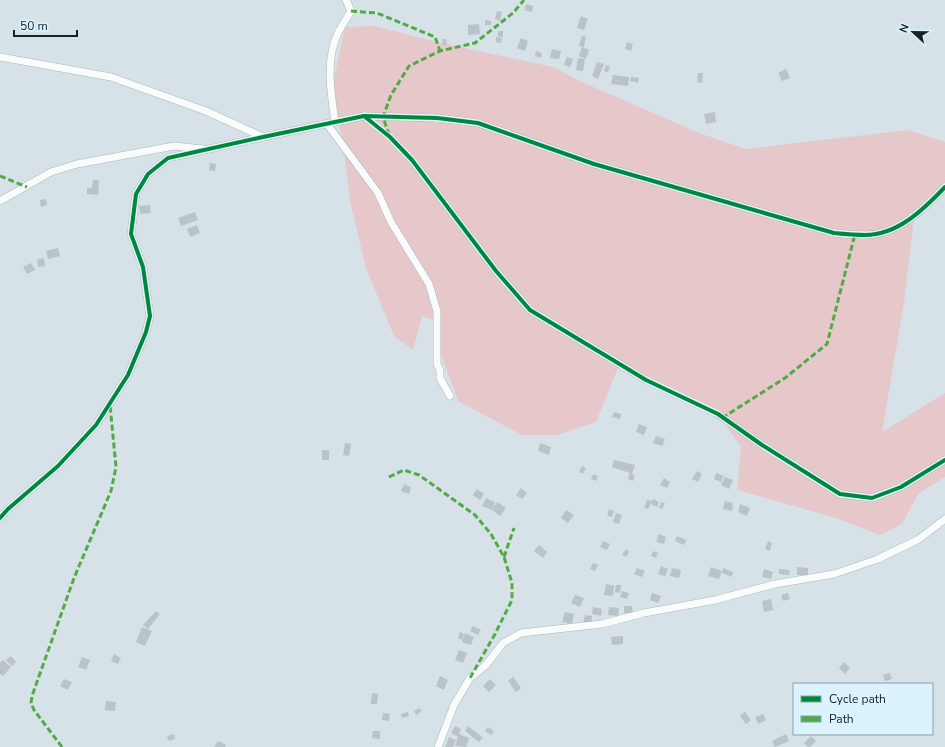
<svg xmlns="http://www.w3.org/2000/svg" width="945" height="747" font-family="'Nunito Sans',sans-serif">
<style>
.green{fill:#e6c8cb}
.building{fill:#b9c3c8}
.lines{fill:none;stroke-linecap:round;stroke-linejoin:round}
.street-casing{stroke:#adb7bb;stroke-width:8}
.street{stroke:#f9fbfc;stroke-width:7}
.quiet{stroke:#52aa44;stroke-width:3;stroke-dasharray:6 3;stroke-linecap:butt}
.cycleway-casing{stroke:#dbf3fe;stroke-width:6}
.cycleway{stroke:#00873e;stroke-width:4}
</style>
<rect width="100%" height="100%" fill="#d6e2e8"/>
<!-- green -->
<polygon class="green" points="374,26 437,42 553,67 582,82 699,133 746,149 908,130 945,142 945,190 914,219 904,303 882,432 945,393 945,477 918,494 902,524 880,535 836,518 737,490 741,447 724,423 620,363 596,422 557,435 522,435 458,401 438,346 433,320 422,316 413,350 394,336 366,268 350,201 344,150 332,88 345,27"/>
<!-- building -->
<g class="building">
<polygon points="526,4 533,6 532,12 524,10"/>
<polygon points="497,11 502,12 500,21 495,19"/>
<polygon points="581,16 588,19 584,30 577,28"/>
<polygon points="485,20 491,21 491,25 485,25"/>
<polygon points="479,24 480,34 468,35 468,25"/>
<rect x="498" y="31" width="5" height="6"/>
<polygon points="582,36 586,37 584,47 579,46"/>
<polygon points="496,37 502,38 501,43 496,42"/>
<polygon points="521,38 528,41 525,51 517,48"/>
<polygon points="442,39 446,39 447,45 443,45"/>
<polygon points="627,42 633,44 631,51 625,49"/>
<polygon points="582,47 589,50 586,59 579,56"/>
<polygon points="552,49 561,51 559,59 550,58"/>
<polygon points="536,51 542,53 541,58 535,56"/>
<polygon points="567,57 573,59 570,67 564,65"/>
<polygon points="578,58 585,59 583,71 576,70"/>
<polygon points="597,62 604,64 598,79 592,76"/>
<polygon points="606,65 610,66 608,72 604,71"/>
<polygon points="786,69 790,78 782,81 778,73"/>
<polygon points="698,73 703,73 702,83 697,82"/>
<polygon points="613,75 629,77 628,86 611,84"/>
<polygon points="631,77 639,78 638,83 630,81"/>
<polygon points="715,112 716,122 706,124 704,114"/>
<polygon points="210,163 216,164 215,171 209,170"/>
<polygon points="93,180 99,180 98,195 87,194 87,188 92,188"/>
<polygon points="46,199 47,205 41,207 40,200"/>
<polygon points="150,205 151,213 140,214 139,206"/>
<polygon points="195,212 198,220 181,226 178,218"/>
<polygon points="197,225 200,233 190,237 187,229"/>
<polygon points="58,248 60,256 48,259 46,251"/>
<polygon points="44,258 45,266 38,267 37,259"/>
<polygon points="31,263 35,270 27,274 23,267"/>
<polygon points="614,412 621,414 620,419 612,417"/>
<polygon points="639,424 647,427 644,435 636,432"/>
<polygon points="656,436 665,439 662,446 653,443"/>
<polygon points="345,443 351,444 349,456 343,455"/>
<polygon points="540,443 551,447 549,455 538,451"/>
<rect x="322" y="450" width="7" height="10"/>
<polygon points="614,460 635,465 632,474 635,475 633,481 628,479 630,473 612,467"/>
<polygon points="582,466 586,468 583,474 579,472"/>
<polygon points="697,471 702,474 698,482 692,479"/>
<polygon points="716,473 724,476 721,482 714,479"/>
<polygon points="593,474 598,476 596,481 591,479"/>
<polygon points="725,477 733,480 729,489 721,485"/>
<polygon points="664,478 670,482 667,488 660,485"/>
<polygon points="404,484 411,487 409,494 401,491"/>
<polygon points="521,488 527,493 522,499 516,495"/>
<polygon points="477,489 484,494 480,500 473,495"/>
<polygon points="486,498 495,502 492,510 482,506"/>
<polygon points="653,499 659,502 657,507 651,504"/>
<polygon points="647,500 652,501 648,509 644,508"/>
<polygon points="725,501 733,503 732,511 723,509"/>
<polygon points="497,502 506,508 500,516 492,510"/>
<polygon points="661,502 665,503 662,509 659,508"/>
<polygon points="740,504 750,508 747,516 738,512"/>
<polygon points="609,509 614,511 612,517 607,516"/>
<polygon points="566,510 574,515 568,523 561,518"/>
<polygon points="616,513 622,515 619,524 613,522"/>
<polygon points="659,534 666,537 664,544 656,542"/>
<polygon points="677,536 686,540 684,545 675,541"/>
<polygon points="603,541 610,544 607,550 600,547"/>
<polygon points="768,541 772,543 770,551 765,549"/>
<polygon points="539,545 547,552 543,558 534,551"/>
<polygon points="626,549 629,552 626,557 622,555"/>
<polygon points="653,551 658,553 656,558 651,556"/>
<polygon points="593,563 598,565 595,571 590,569"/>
<polygon points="661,566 668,569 665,576 658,574"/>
<polygon points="711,567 722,571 719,579 708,576"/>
<polygon points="797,567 808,568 808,575 797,575"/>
<polygon points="637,568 645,571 642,577 634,574"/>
<polygon points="672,568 681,570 679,578 670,576"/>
<polygon points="723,568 733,572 732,577 722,573"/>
<polygon points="764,569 773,572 771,579 762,577"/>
<polygon points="779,569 790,570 789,575 779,574"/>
<polygon points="606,584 614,586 613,596 604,595"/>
<polygon points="616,585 621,585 620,593 615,592"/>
<polygon points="622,591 629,593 627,599 620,597"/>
<polygon points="652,593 661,596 658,603 650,600"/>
<polygon points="788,593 790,599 783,601 781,595"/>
<polygon points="575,595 584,598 580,607 571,603"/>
<polygon points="771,599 773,610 764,612 762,601"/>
<polygon points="624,606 632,606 633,613 624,613"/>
<polygon points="593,607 602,609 601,616 592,614"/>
<polygon points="609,607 619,608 618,616 608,615"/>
<polygon points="156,611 160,614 148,629 143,625"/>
<polygon points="565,612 574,614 572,624 562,622"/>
<polygon points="585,615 592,616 591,624 583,623"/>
<polygon points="473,626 481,630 478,635 470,631"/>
<polygon points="142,627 152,631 145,646 136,642"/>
<polygon points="460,632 464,634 462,640 458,638"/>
<polygon points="465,633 474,637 471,645 462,642"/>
<polygon points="623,636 623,644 612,645 611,637"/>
<polygon points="459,650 467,653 463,663 455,660"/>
<polygon points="114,654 121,658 118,664 111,661"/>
<polygon points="11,656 16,662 12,666 6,660"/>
<polygon points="82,657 90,660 86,670 78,667"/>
<polygon points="3,660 11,667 3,676 0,674 0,663"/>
<polygon points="844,662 850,668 845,674 839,668"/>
<polygon points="890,673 892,679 885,681 883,675"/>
<polygon points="440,676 448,680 444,690 436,686"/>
<polygon points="513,677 521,688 516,692 508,681"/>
<polygon points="64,679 72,682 68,690 60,686"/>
<polygon points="490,679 496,685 489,692 483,686"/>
<polygon points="372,693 378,694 377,704 371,704"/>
<polygon points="106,701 116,702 115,711 105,710"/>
<polygon points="419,708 422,711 416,715 414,711"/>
<polygon points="408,712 409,716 402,718 401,714"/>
<polygon points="745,712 751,720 746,724 740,716"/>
<polygon points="383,713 390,714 389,721 382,720"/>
<polygon points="763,714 766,720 758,724 755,717"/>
<polygon points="455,726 461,729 459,734 469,738 466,747 455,746 458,737 451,733"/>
<polygon points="468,726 483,738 479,742 465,731"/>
<polygon points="488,727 494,731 491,735 485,731"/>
<polygon points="373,731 380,731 380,739 372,738"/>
<polygon points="174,734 175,739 169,741 167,736"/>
<polygon points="786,734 789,741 775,747 772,741"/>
<polygon points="811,736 816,741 810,747 808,747 804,743"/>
<polygon points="449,737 456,740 453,747 445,747"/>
<polygon points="218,741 226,745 225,747 214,747"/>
</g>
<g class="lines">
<!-- street casing -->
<g class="street-casing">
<g id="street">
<polyline points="0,57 111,77 206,111 263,137"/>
<polyline points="364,116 390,137 412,160 496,271 530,310 646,380 718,414 762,445 840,494 872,498 901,487 945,460"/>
<path d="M 335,122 C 331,93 325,60 338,33 C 342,25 347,18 351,11 L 346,0"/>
<polyline points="327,124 378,193 391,222 429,284 437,311 437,364 440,370 440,378 450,396"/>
<polyline points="0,201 51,172 77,164 174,146 203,149"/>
<path d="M 0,518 L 8,509 L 58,466 L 96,425 L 128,375 L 146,332 L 150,316 L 143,267 L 131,234 L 136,194 L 148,174 L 168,158 L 263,137 L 364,116 L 437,118 L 478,123 L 594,164 L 834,233 C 844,234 855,235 865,235 C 898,235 924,209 945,187"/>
<polyline points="438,747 454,705 470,678 486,665 503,643 521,633 602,624 644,613 715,600 775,584 834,574 878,559 919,539 945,519"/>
</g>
</g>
<!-- street -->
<use href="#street" class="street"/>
<!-- quiet -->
<g class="quiet">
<polyline points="351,11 377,13 435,37 440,51"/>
<polyline points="389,135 383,117 391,95 409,66 440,51 475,43 513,13 524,0"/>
<polyline points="0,176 27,187"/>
<polyline points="722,418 785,378 827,344 855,234"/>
<polyline points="389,477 404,470 419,475 475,515 491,534 504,557 512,583 512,600 495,634 470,678"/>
<polyline points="504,557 514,528"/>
<polyline points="62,747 34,710 31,703 32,696 74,578 111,491 116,467 110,405"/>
</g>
<!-- cycleway casing -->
<g class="cycleway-casing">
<g id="cycleway">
<polyline points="364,116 390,137 412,160 496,271 530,310 646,380 718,414 762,445 840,494 872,498 901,487 945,460"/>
<path d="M 0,518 L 8,509 L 58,466 L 96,425 L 128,375 L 146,332 L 150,316 L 143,267 L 131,234 L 136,194 L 148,174 L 168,158 L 263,137 L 364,116 L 437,118 L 478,123 L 594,164 L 834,233 C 844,234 855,235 865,235 C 898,235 924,209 945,187"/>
</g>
</g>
<!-- cycleway -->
<use href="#cycleway" class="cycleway"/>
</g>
<!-- legend -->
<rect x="793" y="683" width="140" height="52" fill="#dbf3fe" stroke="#8d9fa7"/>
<rect x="801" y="696" width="20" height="6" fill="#00873e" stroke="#8d9fa7"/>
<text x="829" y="703" font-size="12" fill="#182124">Cycle path</text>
<rect x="801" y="716" width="20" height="6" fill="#52aa44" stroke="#8d9fa7"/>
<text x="829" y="723" font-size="12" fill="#182124">Path</text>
<!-- north arrow -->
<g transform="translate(913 32) rotate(292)" stroke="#dbf3fe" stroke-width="3" paint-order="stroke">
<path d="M0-3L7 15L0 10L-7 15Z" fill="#182124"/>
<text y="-6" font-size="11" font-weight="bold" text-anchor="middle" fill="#182124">N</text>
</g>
<!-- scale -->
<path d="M14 30v6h63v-6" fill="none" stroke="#182124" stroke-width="2"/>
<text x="20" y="30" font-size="12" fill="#182124" stroke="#dbf3fe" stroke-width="3" paint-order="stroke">50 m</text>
</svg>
